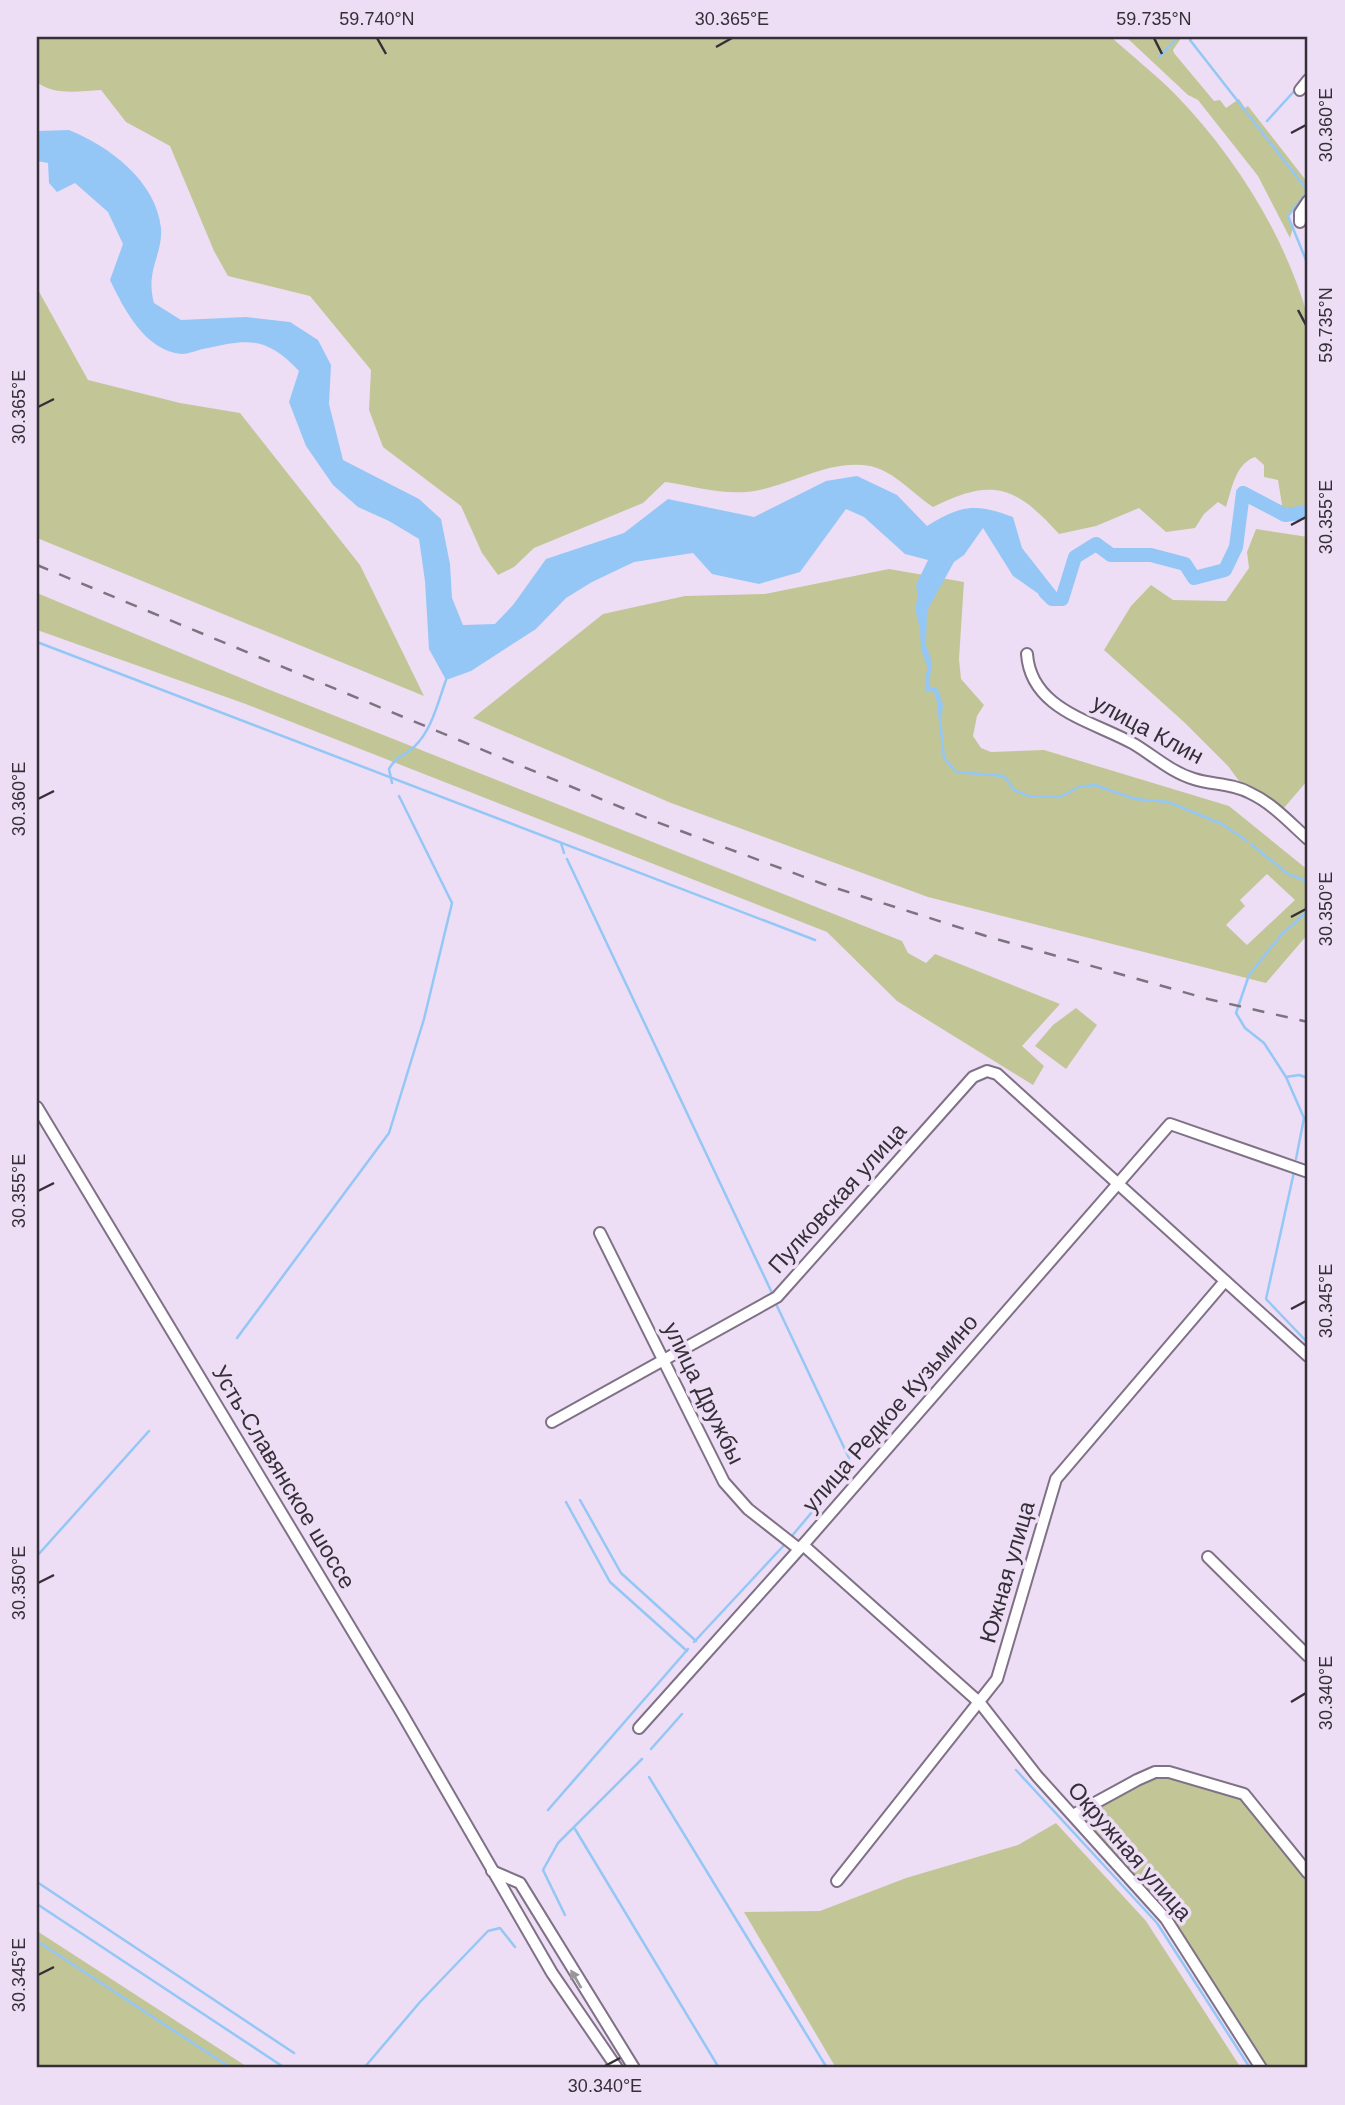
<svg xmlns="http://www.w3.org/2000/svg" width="1345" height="2105" font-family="Arial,sans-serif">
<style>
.green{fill:#c2c696;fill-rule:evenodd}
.water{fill:#94c7f6}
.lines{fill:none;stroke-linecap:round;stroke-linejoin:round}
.stream{stroke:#94c7f6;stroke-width:2.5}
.river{stroke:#94c7f6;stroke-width:14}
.minor-casing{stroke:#7f7186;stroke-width:14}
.minor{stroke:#fff;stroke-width:10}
.rail{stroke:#7c7381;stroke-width:2.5;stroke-dasharray:12 12;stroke-linecap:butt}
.oneway{fill:#9a979c}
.ticks{fill:none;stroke:#352f38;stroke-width:2.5}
.labels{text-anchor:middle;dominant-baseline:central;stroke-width:7;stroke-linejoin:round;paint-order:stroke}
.street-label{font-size:23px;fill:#352f38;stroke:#eddef5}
.neatline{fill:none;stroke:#352f38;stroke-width:2.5}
.ticks-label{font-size:18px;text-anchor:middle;fill:#352f38}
</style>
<rect width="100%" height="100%" fill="#eddef5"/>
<!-- green -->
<g class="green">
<path d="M 37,37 L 1111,37 C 1132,56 1155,74 1175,94 C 1235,156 1284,234 1308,317 L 1308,509 L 1284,513 L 1276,510 L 1282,505 L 1278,480 L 1264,477 L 1264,465 L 1255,457 C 1235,464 1232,489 1226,507 L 1218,502 L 1204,514 L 1195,528 L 1166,532 L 1139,508 L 1096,526 L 1059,534 C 1015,485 992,478 933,507 C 913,494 894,471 870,466 C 829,459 794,484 755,491 C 725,496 694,486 665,482 L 643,503 L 534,548 L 514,567 L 498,575 L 482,553 L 461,506 L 383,447 L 369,410 L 371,370 L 310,296 L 228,276 L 214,251 L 170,146 L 126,122 L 101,90 C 80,91 54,96 37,82 Z"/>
<polygon points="1126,37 1182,37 1173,50 1174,53 1214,101 1220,100 1226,108 1239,99 1245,108 1248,106 1308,183 1308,196 1287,216 1293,228 1290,238 1258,176 1198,100 1188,95"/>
<polygon points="37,288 88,380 180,403 240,413 360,565 424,696 37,538"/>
<polygon points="1256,529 1308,537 1308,780 1283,809 1257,790 1242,785 1228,766 1185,723 1104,650 1131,606 1151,585 1173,600 1226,601 1249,568 1247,552"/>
<path d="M 889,569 L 964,582 L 959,659 L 961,679 L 984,705 L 977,716 L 973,736 L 981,748 L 991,752 L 1044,750 L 1229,806 L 1308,870 L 1308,934 L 1266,983 L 928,897 L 671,803 L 473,718 L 603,614 L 685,596 L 765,594 ZM 1267,874 L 1295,900 L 1247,945 L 1226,925 L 1245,906 L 1240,900 Z"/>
<polygon points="37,593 265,688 902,941 908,953 926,963 935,954 1060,1004 1022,1046 1044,1066 1033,1085 897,1001 827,932 243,703 37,630"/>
<polygon points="1076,1008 1097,1025 1066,1069 1035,1046 1053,1025"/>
<polygon points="1159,1776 1231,1794 1243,1801 1295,1859 1308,1882 1308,2068 1265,2068 1168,1917 1081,1820 1082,1816 1140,1782"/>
<polygon points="1056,1823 1146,1921 1241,2068 836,2068 744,1912 820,1911 906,1878 1018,1845"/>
<polygon points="37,1931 249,2068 37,2068"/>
</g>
<!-- water -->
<path class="water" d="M 69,130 C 109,146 156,181 161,228 C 163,255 145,270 154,303 L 181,320 L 246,317 L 290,322 L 318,340 L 331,365 L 329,404 L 343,460 L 419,499 L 441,519 L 450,564 L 452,598 L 463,625 L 495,624 L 513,605 L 546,559 L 624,533 L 668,499 L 754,517 L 826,481 L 857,476 L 897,495 L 927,526 C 961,505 975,503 1013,517 L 1022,548 L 1062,599 L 1053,604 L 1013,576 L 983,528 L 964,555 L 954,562 L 927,611 L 926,645 L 932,662 L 929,686 L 938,689 L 943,705 L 941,721 L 937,715 L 938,706 L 934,692 L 926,691 L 925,676 L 928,669 L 921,649 L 920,629 L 915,609 L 918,597 L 916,585 L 928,560 L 905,554 L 864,517 L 846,509 L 800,572 L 759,584 L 712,574 L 693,553 L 634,562 L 592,582 L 566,598 L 536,629 L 471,671 L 446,680 L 429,649 L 425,581 L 419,539 L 389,521 L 358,507 L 333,485 L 306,446 L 289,402 L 299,371 C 268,338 250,338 208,348 C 200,349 189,354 182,354 C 145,351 124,309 110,280 L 123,244 L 108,212 L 75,183 L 57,192 L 49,183 L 48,163 L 37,161 L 37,131 Z"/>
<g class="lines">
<!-- stream -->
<g class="stream">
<polyline points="1192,37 1190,40 1308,191"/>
<polyline points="1159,57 1178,37"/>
<polyline points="1267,121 1297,88"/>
<polyline points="1308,191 1288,216 1308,265"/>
<polyline points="37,642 815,940"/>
<polyline points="940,719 944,758 956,772 1004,776 1014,790 1029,796 1060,797 1079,787 1095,785 1135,799 1168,802 1222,824 1247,841"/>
<path d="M 392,783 L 389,769 C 396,756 405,756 414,747 C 432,730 438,702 446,680"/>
<polyline points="561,843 564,853"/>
<polyline points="1251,844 1288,874 1304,880 1308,885"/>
<polyline points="567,859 772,1293"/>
<polyline points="1308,911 1282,934 1249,975 1236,1013 1245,1028 1264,1043 1286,1077 1299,1075 1308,1078"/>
<polyline points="1286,1077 1304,1118 1296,1159"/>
<polyline points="1294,1172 1266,1299 1308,1343"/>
<polyline points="777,1306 849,1458 849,1468 791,1537"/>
<polyline points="237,1338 389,1133 424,1019 452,903 399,796"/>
<polyline points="580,1500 621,1573 696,1641"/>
<polyline points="566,1502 610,1582 687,1651"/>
<polyline points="37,1556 149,1431"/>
<polyline points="694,1642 787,1542"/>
<polyline points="651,1749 682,1714"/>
<polyline points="1016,1770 1157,1923 1250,2068"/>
<polyline points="649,1777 827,2068"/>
<polyline points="548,1810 688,1649"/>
<polyline points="575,1829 719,2068"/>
<polyline points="37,1882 294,2053"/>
<polyline points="37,1904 282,2066"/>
<polyline points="565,1915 543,1870 558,1843 642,1759"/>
<polyline points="37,1941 231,2068"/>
<polyline points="364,2068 420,2002 488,1931 500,1928 515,1947"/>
</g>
<!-- river -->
<polyline class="river" points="1045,592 1052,599 1062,599 1075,557 1096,544 1111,555 1151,555 1185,564 1194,578 1225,570 1236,547 1243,493 1285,515 1308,512"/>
<!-- minor casing -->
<g class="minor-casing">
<g id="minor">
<polyline points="1300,90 1308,80"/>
<polyline points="1300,222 1300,213 1308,201"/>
<path d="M 1027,654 C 1031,710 1093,721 1134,744 C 1154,756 1171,772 1194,779 C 1212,785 1232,783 1250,793 C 1272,803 1290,823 1308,839"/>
<polyline points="37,1107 400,1710 552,1973 617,2068"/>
<polyline points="600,1233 724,1482 748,1509 799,1549"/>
<polyline points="552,1422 777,1297 973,1077 987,1071 997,1074 1308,1356"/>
<polyline points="803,1545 980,1703 1037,1776 1166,1919 1261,2068"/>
<polyline points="1208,1557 1308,1656"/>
<polyline points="639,1728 803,1545 1170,1124 1308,1172"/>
<polyline points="1073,1815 1137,1780 1155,1772 1169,1772 1244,1794 1308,1873"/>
<polyline points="492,1871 520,1883 634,2068"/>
<polyline points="837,1881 997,1679 1056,1479 1225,1281"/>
</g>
</g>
<!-- minor -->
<use href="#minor" class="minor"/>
<!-- rail -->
<polyline class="rail" points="37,565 654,821 823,884 986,936 1208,999 1308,1022"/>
</g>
<!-- one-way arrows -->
<defs><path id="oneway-solid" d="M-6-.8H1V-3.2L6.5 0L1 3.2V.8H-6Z" transform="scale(1.75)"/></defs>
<use class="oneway" href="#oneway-solid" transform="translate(576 1979) rotate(-120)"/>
<!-- ticks -->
<path class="ticks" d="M 377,38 L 386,54M 1154,38 L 1162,54M 716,47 L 732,38M 1291,133 L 1306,125M 1298,310 L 1306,325M 38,407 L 54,399M 1291,525 L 1306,517M 38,799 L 54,791M 1291,917 L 1306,909M 38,1191 L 54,1183M 1291,1309 L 1306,1301M 38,1583 L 54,1575M 1291,1702 L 1306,1693M 38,1975 L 54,1967M 605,2066 L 620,2058"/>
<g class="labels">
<!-- street labels -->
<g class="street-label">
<text transform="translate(1148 729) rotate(28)">улица Клин</text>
<text transform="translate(837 1198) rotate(-48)">Пулковская улица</text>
<text transform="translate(704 1393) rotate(64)">улица Дружбы</text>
<text transform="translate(890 1413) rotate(-49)">улица Редкое Кузьмино</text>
<text transform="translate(284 1477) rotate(59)">Усть-Славянское шоссе</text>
<text transform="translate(1007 1572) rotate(-74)">Южная улица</text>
<text transform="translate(1130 1851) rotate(49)">Окружная улица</text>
</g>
</g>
<!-- border -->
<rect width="1345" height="2105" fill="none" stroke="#eddef5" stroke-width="77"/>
<rect x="38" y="38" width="1268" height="2028" class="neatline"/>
<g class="ticks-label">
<text x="377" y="25">59.740°N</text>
<text x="732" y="25">30.365°E</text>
<text x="1154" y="25">59.735°N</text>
<text transform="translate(1326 125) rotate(-90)" y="6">30.360°E</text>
<text transform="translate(1326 325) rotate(-90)" y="6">59.735°N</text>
<text transform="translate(19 407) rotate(-90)" y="6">30.365°E</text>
<text transform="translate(1326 517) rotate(-90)" y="6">30.355°E</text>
<text transform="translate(19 799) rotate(-90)" y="6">30.360°E</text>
<text transform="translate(1326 909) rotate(-90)" y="6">30.350°E</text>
<text transform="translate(19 1191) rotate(-90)" y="6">30.355°E</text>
<text transform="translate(1326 1301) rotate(-90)" y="6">30.345°E</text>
<text transform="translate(19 1583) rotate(-90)" y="6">30.350°E</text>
<text transform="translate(1326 1693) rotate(-90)" y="6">30.340°E</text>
<text transform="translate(19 1975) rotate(-90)" y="6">30.345°E</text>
<text x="605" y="2092">30.340°E</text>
</g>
</svg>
